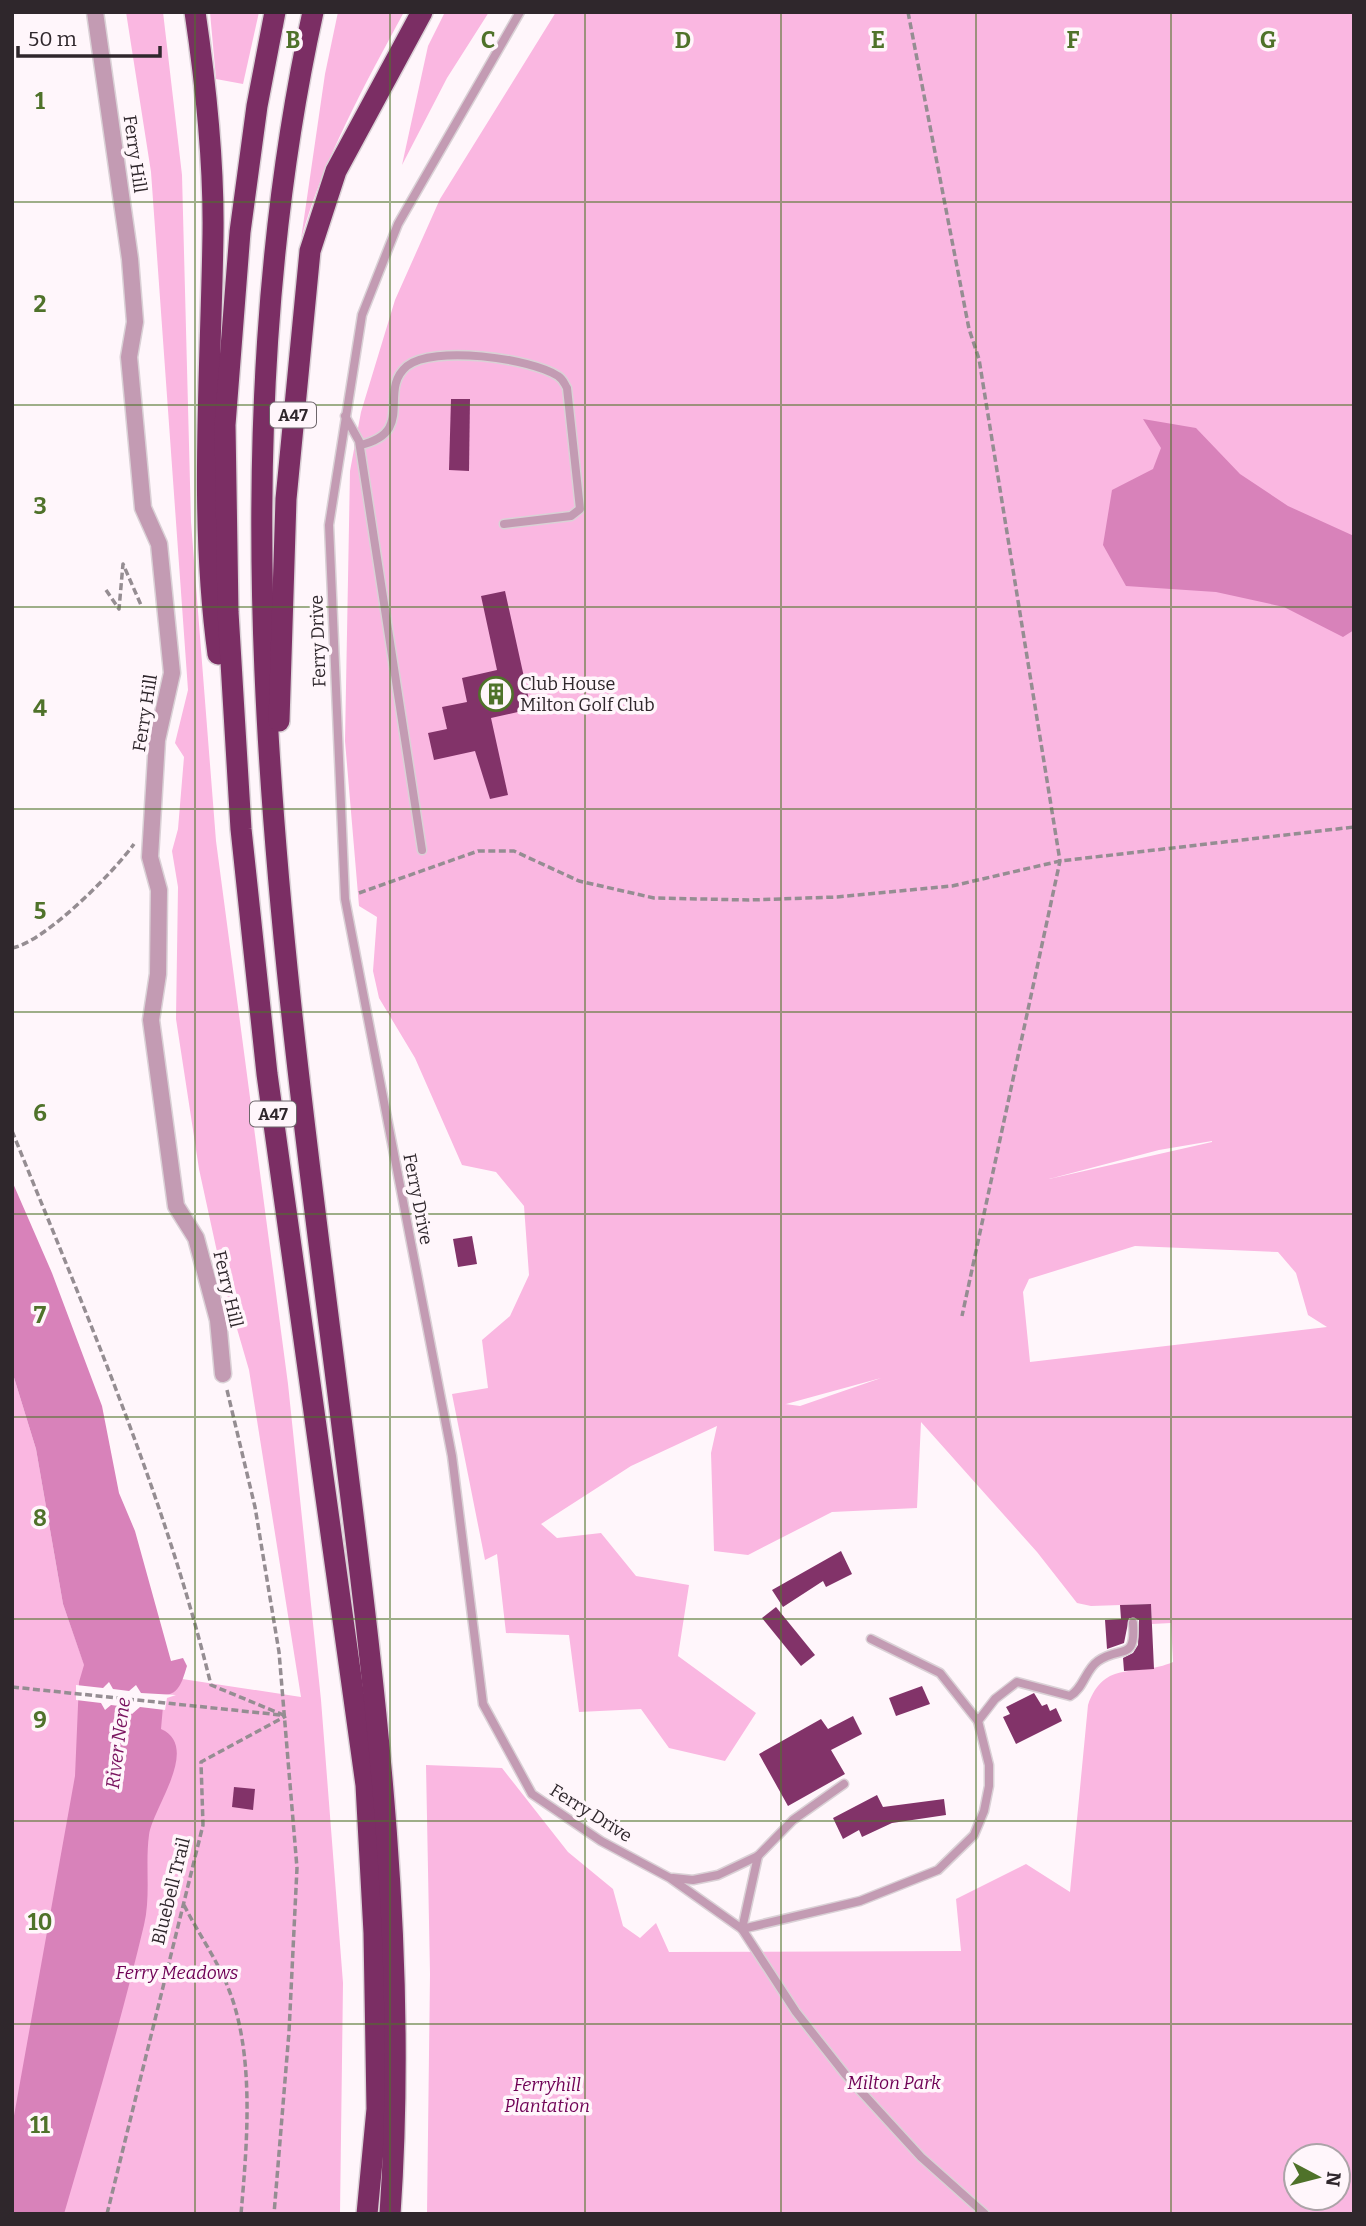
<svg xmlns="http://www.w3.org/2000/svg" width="1366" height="2226" font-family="Bitter,serif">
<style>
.green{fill:#fab7e1;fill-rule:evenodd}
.water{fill:#d882ba}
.pier{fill:#fff6fb}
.building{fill:#823369}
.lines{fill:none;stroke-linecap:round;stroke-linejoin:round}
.lane-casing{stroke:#dad1d6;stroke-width:11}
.street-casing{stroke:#dad1d6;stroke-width:19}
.highway-casing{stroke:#dad1d6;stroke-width:24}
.path{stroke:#958d92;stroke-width:3.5;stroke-dasharray:7 3.5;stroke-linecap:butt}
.lane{stroke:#c39bb3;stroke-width:8}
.street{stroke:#c39bb3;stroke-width:16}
.highway{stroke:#7b2e64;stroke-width:21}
.grid{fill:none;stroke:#4f722a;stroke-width:2;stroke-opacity:0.55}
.labels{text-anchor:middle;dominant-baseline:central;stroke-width:7;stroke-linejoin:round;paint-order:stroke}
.shield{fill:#fff6fb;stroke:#6d656a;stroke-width:2}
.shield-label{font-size:16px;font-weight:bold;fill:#2f272c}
.street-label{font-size:18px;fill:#2f272c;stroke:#fff6fb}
.poi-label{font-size:18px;fill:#2f272c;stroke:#fff6fb;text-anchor:start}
.park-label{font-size:18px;font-style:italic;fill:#6f0155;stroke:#fff6fb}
.water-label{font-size:19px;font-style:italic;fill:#7a135f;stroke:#fff6fb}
.grid-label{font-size:23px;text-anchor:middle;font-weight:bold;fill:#4f722a;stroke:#fff6fb;stroke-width:7;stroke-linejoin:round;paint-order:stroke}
</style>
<rect width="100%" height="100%" fill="#fff6fb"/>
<!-- green -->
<g class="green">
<polygon points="126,12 163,12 182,175 191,522 216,841 288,1384 321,1700 343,1983 340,2214 12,2214 12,1371 36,1449 63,1604 84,1664 301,1697 249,1370 224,1284 199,1169 176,1019 178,887 172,851 178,829 184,757 175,743 188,690 151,172"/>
<polygon points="210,12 259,12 243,84 216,79"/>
<path d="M 338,12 L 404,12 C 364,86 324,158 301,239 L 325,74 Z"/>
<polygon points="445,12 489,12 447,78 402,165 428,46"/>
<path d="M 556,12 L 1354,12 L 1354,2214 L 427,2214 L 430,1974 L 426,1765 L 502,1768 L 568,1852 L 613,1889 L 623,1926 L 640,1938 L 656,1923 L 669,1952 L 961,1951 L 956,1899 L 1026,1864 L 1070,1892 L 1088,1705 C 1105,1658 1136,1678 1173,1662 L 1171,1623 L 1152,1624 L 1151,1604 L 1091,1606 L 1077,1603 L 1037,1552 L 921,1422 L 917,1508 L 832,1512 L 748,1555 L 714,1551 L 711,1453 L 717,1426 L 631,1466 L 541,1524 L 557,1538 L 601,1533 L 636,1576 L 689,1585 L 678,1656 L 756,1713 L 725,1761 L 669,1748 L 641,1709 L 579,1712 L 569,1635 L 506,1633 L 497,1554 L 485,1560 L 452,1394 L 488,1388 L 482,1340 L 510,1316 L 529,1275 L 524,1206 L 496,1172 L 462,1165 L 415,1058 L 379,998 L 373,971 L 377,917 L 359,906 L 345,741 L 350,471 L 361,412 L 395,300 L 440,199 ZM 1212,1141 L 1212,1142 L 1049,1179 L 1159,1150 ZM 1135,1246 L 1278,1252 L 1296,1273 L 1308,1315 L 1327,1327 L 1030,1362 L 1023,1292 L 1029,1279 ZM 881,1378 L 800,1406 L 785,1404 L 786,1404 ZM 1296,2156 L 1338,2156 L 1338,2198 L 1296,2198 Z"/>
</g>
<!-- water -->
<g class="water">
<polygon points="1143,419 1196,428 1240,474 1288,506 1354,536 1354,630 1343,637 1284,607 1216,592 1126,586 1103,545 1112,490 1153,469 1161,448"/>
<path d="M 12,1181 L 52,1273 L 102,1406 L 119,1493 L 135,1531 L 171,1661 L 183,1658 L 187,1666 C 183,1678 180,1695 164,1695 L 161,1729 C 201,1747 153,1807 149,1835 C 145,1864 151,1896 144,1925 C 121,2022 92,2118 64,2214 L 12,2214 L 12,2127 L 75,1776 L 79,1682 L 84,1665 L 63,1604 L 36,1449 L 12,1371 Z"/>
</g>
<!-- pier -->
<polygon class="pier" points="109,1682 113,1689 129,1691 136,1685 141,1693 176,1695 167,1698 165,1710 140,1707 132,1714 127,1707 111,1705 105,1710 101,1703 76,1700 76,1685 103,1688"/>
<!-- building -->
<g class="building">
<polygon points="451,399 470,399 469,471 449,470"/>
<polygon points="505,591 531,709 491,718 508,795 490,799 475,751 434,760 428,733 447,729 442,707 467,702 462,678 497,670 481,596"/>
<polygon points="472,1236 477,1264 458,1267 453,1239"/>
<polygon points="841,1551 852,1574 826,1587 823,1581 783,1607 772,1590"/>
<polygon points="1151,1604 1154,1669 1124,1671 1123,1658 1133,1653 1138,1645 1139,1620 1129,1618 1124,1643 1107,1649 1105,1620 1121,1619 1120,1605"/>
<polygon points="776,1607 815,1655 801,1666 762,1618"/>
<polygon points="922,1686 930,1704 896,1716 889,1698"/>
<polygon points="1034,1693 1042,1706 1047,1704 1050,1711 1056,1708 1062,1721 1016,1744 1003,1717 1010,1714 1006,1707"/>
<polygon points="853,1716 862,1734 831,1750 845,1774 788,1806 759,1754 821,1719 828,1729"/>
<polygon points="234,1787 255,1789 253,1810 232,1807"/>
<polygon points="877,1795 883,1807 944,1799 946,1815 892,1823 862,1837 859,1830 843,1839 833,1818"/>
</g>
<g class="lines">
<!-- lane casing -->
<g class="lane-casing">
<g id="lane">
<polyline points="520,12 398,224 362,315 329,525 345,899 452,1456 483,1704 532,1794 601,1841 670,1878 742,1929 796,2012 845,2074 921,2157 985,2214"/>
<polyline points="345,416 359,441 422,850"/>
<path d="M 360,445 C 417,432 377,391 407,366 C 433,345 530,358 558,376 C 563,379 564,383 567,388 L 580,509 L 571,516 L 504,524"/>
<path d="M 978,1721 L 995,1699 L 1017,1682 L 1070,1696 C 1084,1688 1085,1670 1098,1661 C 1121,1645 1136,1662 1133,1623"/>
<polyline points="758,1856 742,1929 860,1901 938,1870 974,1835 984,1811 989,1786 989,1765 978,1721 940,1673 871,1639"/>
<polyline points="673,1878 693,1880 718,1875 758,1856 793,1820 844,1784"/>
</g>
</g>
<!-- street casing -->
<g class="street-casing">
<polyline id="street" points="95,12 130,259 135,322 129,357 143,508 159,544 172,673 157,740 150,857 159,890 158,974 151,1020 176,1206 196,1238 218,1320 223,1374"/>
</g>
<!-- highway casing -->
<g class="highway-casing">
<g id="highway">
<path d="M 195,12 C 206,86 214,160 213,234 C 211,374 199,515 218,654"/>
<polyline points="275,12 257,106 240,232 225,425 228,612 241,829 267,1074 366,1785 374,1933 377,2109 367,2214"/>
<path d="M 313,12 C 209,487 286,975 345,1450 C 377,1706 408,1955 390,2214"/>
<polyline points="279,721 286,499 310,251 336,171 422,12"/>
</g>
</g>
<!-- path -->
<g class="path">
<polyline points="908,12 969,329 979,359 1060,861 962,1316"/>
<polyline points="106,590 119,609 123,564 141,605"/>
<polyline points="359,893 478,851 514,851 579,881 654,898 749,900 837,897 952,886 1060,861 1354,827"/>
<path d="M 12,948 C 45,942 114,872 134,844"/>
<path d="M 12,1131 C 86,1313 164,1493 211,1685 L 286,1716"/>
<polyline points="227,1390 255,1507 279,1652 297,1868 289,2032 274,2214"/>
<polyline points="12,1687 281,1715"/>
<path d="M 184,1905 C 198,1933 218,1961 229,1990 C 255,2056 247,2145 241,2214"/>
<polyline points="107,2214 203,1825 201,1762 286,1716"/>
</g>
<!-- lane -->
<use href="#lane" class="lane"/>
<!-- street -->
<use href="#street" class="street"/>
<!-- highway -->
<use href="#highway" class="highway"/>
</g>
<!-- grid -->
<path class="grid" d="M 195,12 L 195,2214M 390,12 L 390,2214M 585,12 L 585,2214M 781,12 L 781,2214M 976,12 L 976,2214M 1171,12 L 1171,2214M 12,202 L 1354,202M 12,405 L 1354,405M 12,607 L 1354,607M 12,809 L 1354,809M 12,1012 L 1354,1012M 12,1214 L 1354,1214M 12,1417 L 1354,1417M 12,1619 L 1354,1619M 12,1821 L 1354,1821M 12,2024 L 1354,2024"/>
<!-- icons -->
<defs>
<g id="building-ring" transform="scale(1.75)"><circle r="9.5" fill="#fff6fb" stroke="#4f722a" stroke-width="1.5"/><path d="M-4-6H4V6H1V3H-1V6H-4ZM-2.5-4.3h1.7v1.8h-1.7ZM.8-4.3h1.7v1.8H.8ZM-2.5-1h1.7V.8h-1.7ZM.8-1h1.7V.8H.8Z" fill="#4f722a"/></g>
</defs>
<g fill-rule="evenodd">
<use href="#building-ring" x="496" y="694"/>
</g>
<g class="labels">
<!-- shield labels -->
<g class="shield">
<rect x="270" y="402.5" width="46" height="25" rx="5"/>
<rect x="250" y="1101.5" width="46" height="25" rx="5"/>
</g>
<g class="shield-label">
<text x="293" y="415">A47</text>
<text x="273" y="1114">A47</text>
</g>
<!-- street labels -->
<g class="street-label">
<text transform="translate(135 154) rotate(82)">Ferry Hill</text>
<text transform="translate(318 641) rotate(-92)">Ferry Drive</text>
<text transform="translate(145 713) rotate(-81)">Ferry Hill</text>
<text transform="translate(418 1199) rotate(79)">Ferry Drive</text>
<text transform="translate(228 1289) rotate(77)">Ferry Hill</text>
<text transform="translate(591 1813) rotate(32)">Ferry Drive</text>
<text transform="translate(171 1891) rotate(-76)">Bluebell Trail</text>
</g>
<!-- poi labels -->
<g class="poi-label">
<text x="520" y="684">Club House<tspan x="520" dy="21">Milton Golf Club</tspan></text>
</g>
<!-- park labels -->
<g class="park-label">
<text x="177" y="1973">Ferry Meadows</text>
<text x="894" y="2083">Milton Park</text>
<text x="547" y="2085">Ferryhill<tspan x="547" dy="21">Plantation</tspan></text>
</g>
<!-- water labels -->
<g class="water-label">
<text transform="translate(118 1743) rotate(-83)">River Nene</text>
</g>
</g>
<g class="grid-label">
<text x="293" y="48">B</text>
<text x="488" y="48">C</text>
<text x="683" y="48">D</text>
<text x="878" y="48">E</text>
<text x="1073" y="48">F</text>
<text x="1268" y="48">G</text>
<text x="40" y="109">1</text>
<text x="40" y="312">2</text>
<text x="40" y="514">3</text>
<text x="40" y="716">4</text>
<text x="40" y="919">5</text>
<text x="40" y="1121">6</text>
<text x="40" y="1323">7</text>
<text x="40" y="1526">8</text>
<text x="40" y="1728">9</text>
<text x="40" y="1930">10</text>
<text x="40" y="2133">11</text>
</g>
<!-- border -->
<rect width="1366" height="2226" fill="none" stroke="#2f272c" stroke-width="28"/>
<!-- north arrow -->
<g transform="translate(1317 2177) rotate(97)"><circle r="33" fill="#fff6fb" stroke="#aca3a8" stroke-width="2"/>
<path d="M0-5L12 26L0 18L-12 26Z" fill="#4f722a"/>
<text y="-10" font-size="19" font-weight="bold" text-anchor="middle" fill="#2f272c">N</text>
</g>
<!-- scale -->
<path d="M18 46v10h142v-10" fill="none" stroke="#2f272c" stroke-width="3.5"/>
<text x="28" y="46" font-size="21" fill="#2f272c" stroke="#fff6fb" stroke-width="5" paint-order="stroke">50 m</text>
</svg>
